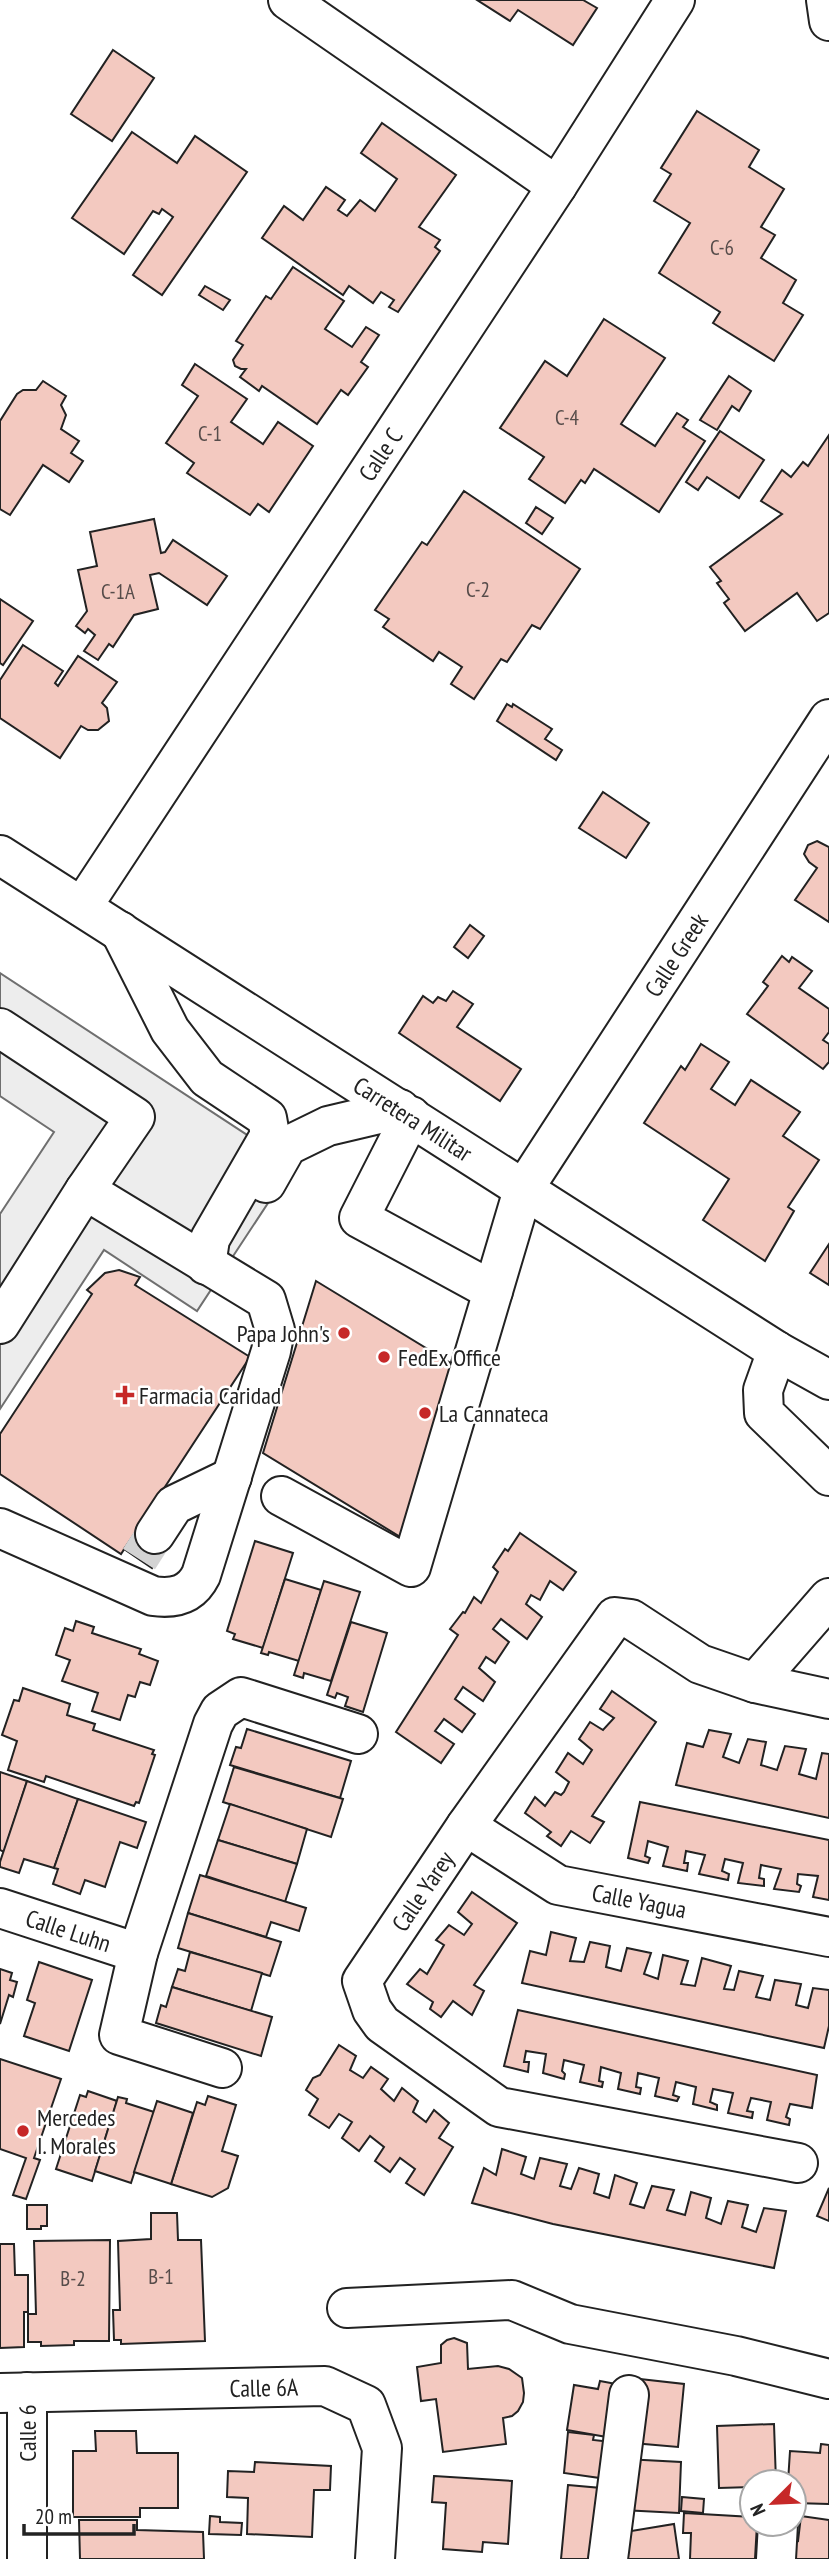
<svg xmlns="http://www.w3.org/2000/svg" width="829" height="2559" font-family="'PT Sans Narrow',sans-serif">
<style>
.parking{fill:#ededed;stroke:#6f6f6f;stroke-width:2}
.building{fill:#f3c9c0;stroke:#222;stroke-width:2}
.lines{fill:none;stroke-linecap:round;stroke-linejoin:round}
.minor-tunnel{stroke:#d3d3d3;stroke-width:38;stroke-dasharray:38 19;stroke-linecap:butt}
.minor-casing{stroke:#222;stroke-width:42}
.major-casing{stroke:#222;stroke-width:42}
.minor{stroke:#fff;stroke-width:38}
.major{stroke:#fff;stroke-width:38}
.poi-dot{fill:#c62828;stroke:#fff;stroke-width:2.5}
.labels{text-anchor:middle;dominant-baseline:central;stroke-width:5;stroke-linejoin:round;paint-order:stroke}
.number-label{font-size:21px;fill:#564c4a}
.street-label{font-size:24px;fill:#222;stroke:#fff}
.poi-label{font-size:24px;fill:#222;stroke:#fff;text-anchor:start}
</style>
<rect width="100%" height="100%" fill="#fff"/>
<!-- parking -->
<polygon class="parking" points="0,973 293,1165 197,1311 104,1250 0,1409 0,1214 54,1132 0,1096"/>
<!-- building -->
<g class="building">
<polygon points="477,0 583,0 597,8 573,45 518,10 510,21"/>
<polygon points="113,50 154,78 112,141 71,114"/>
<polygon points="697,111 759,150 749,167 784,189 761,227 775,235 761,258 796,280 783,303 803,315 774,361 713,323 720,312 659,273 690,223 654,201 671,174 661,168"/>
<polygon points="382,123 456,175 419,227 440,240 435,247 440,251 398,312 389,307 394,300 381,292 373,303 349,286 343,295 262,238 284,206 303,220 326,187 345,200 338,210 347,216 360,200 375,211 397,179 361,153"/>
<polygon points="132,132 177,163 195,136 247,172 162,295 133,275 173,217 162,209 159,214 153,211 124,254 72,218"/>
<polygon points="293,267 344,301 325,329 352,347 366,327 379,335 361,362 368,367 348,395 341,390 317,424 262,386 259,391 240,377 246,369 241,369 235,366 233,360 243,345 236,341 266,296 271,299"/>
<polygon points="205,286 230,300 223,310 199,295"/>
<polygon points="604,319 665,358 621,424 655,446 677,413 688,420 683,427 705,441 659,512 594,469 585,483 581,480 565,503 529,479 544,457 500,428 545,361 567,376"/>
<polygon points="195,364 247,399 231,422 263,444 278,422 313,446 269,512 258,504 250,515 187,473 194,463 166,443 198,396 182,385"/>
<polygon points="729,376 751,391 739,411 732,406 717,430 700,420"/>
<polygon points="43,381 66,396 61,405 66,415 61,429 79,441 71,453 83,461 69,482 43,465 10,515 0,509 0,421 17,394 23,390 36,390"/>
<polygon points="720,431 764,460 739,498 707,477 698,490 686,482"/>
<polygon points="829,435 829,613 817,621 797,593 745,631 724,603 729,599 717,583 721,581 710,567 782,514 761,501 782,470 791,477 803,462 808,466"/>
<polygon points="464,491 580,569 540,629 532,625 507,662 501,659 474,699 451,684 462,667 439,652 433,661 383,627 389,619 375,610 422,542 427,545"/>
<polygon points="536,507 553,518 542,534 526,523"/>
<polygon points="154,519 161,553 165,552 173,540 227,576 207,605 159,573 150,575 158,609 134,615 113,647 109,644 98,660 84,651 95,635 88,629 85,633 76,626 87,611 78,570 97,566 90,532"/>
<polygon points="0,599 33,621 3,665 0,663"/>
<polygon points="23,645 63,671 55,683 58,686 78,656 117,682 102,703 107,708 109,721 98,730 88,730 81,726 60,758 0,718 0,680"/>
<polygon points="507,704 512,707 513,704 552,729 545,739 562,750 556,760 497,721"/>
<polygon points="603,792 649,823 626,858 579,828"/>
<polygon points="817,841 829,847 829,922 795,900 817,868 809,862 804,854 808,845"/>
<polygon points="470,925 484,936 468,958 454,947"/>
<polygon points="782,956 789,962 792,957 812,971 799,988 829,1009 829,1032 823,1040 829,1044 829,1062 823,1069 747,1014 768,986 763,982"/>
<polygon points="453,991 473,1004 457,1027 521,1069 500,1101 399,1033 423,996 433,1003 438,997 446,1001"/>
<polygon points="701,1044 729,1062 711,1089 735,1105 751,1080 800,1112 783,1136 819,1160 788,1207 794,1211 765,1261 703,1220 729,1179 644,1123 681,1066 685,1070"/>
<polygon points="829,1244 829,1285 810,1273"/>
<polygon points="119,1270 140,1277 135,1285 250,1357 121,1554 0,1474 0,1434 92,1294 87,1290 105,1273"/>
<polygon points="316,1281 457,1367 402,1538 263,1453"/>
<polygon points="141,1525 169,1542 152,1568 124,1549"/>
<polygon points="520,1533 576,1572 563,1590 550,1581 540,1600 531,1595 526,1604 542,1617 527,1639 501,1619 493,1629 509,1642 495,1663 486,1657 479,1668 495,1682 483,1701 463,1687 455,1699 475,1714 462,1732 444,1719 435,1731 454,1744 441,1763 396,1732 458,1635 450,1629 463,1612 465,1613 474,1597 481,1603 498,1572 493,1567 505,1549 508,1551"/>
<polygon points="255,1541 293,1553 263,1648 233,1639 235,1634 227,1631"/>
<polygon points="285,1579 321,1590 299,1661 269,1652 268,1655 261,1653"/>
<polygon points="324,1581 360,1592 331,1681 304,1673 303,1678 294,1675"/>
<polygon points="76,1621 94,1627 92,1633 141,1649 139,1654 158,1661 150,1685 140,1682 135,1697 128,1695 120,1720 92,1711 98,1693 62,1681 70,1660 56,1655 65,1628 73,1631"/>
<polygon points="351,1622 387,1633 363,1712 345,1706 348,1697 337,1693 335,1698 327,1695"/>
<polygon points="23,1688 70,1704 67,1715 95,1724 93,1730 154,1750 152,1754 155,1755 139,1803 136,1802 134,1806 46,1776 44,1782 8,1770 17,1741 2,1735 14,1700 19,1701"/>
<polygon points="612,1691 656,1722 592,1816 604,1822 590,1843 571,1831 561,1846 547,1836 551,1832 525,1813 535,1797 545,1806 555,1792 561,1795 564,1792 569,1782 556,1772 568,1753 583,1764 592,1750 579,1739 590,1722 603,1730 614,1718 600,1709"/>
<polygon points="247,1729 351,1761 340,1798 230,1765 236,1747 241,1748"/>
<polygon points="709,1730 731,1734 723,1757 739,1763 748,1739 766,1742 761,1765 777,1770 785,1746 806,1749 799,1774 816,1779 822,1753 829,1754 829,1818 676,1785 687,1743 703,1747"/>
<polygon points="234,1767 343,1799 331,1837 223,1802"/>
<polygon points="0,1772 27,1781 4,1852 0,1850"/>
<polygon points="27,1781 78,1799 54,1868 24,1859 19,1873 0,1867 0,1862"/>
<polygon points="78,1799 146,1822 137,1848 120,1842 105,1887 85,1880 80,1894 53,1884 58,1869 54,1868"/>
<polygon points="640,1802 829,1840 829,1900 813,1897 818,1876 798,1874 797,1884 801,1886 799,1892 774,1889 781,1869 761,1865 759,1878 764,1879 764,1886 738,1883 743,1863 725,1859 722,1871 729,1874 728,1880 699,1874 705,1855 686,1851 684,1863 688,1863 687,1871 663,1866 668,1847 648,1841 645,1856 650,1858 648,1863 628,1858"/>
<polygon points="230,1804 307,1829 297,1864 218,1840"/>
<polygon points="218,1840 297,1864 285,1902 206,1876"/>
<polygon points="200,1875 306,1908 299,1931 271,1922 266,1937 188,1913"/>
<polygon points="472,1892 517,1923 474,1985 484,1991 472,2015 453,2001 441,2017 430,2009 433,2002 407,1984 420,1969 427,1974 444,1945 436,1940 449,1925 464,1935 472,1924 458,1912"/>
<polygon points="188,1913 281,1942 270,1976 178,1948"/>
<polygon points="551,1932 576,1938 570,1961 584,1962 590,1942 610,1946 606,1967 621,1971 627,1948 651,1953 644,1974 658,1979 663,1955 688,1961 681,1984 695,1986 702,1958 731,1966 724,1989 734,1990 739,1971 763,1976 756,1997 770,2000 775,1980 801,1984 796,2005 808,2008 813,1988 829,1990 829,2026 824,2048 522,1983 530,1951 546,1955"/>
<polygon points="190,1952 262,1973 251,2011 172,1987 178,1969 185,1971"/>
<polygon points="39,1962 92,1980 69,2051 24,2036 35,2003 27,2000"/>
<polygon points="0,1969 12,1973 10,1980 17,1982 13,1997 9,1995 0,2024"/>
<polygon points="172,1987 272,2017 261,2056 156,2023 161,2005 166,2007"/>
<polygon points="518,2010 817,2075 812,2108 790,2104 786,2117 790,2119 789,2125 767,2120 771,2102 751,2098 747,2111 753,2112 752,2118 728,2113 733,2093 713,2089 710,2102 717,2105 717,2110 693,2104 696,2087 676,2082 673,2095 679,2097 677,2101 655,2096 659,2078 638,2073 636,2087 641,2088 640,2094 618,2089 621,2073 601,2067 599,2081 603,2082 602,2087 580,2082 584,2065 564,2060 562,2071 565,2074 564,2079 543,2073 546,2054 526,2051 524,2062 529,2062 528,2072 504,2066"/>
<polygon points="339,2045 356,2056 350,2070 363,2078 371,2067 388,2079 381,2089 394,2101 402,2088 418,2101 413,2112 426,2122 434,2110 449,2123 439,2138 453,2147 424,2195 406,2183 415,2169 400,2158 390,2172 375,2161 384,2147 370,2136 359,2151 342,2138 352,2122 339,2114 329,2128 309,2115 318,2099 306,2090 313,2078 320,2075"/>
<polygon points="0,2059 61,2079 34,2158 40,2160 26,2199 13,2195 26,2158 0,2149"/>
<polygon points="88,2091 117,2101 92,2181 56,2169 80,2095 86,2097"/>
<polygon points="208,2096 236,2105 222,2151 238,2156 228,2188 212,2197 171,2184 197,2102 205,2105"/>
<polygon points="118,2097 127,2099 126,2103 154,2112 131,2183 95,2171"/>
<polygon points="157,2101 193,2113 171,2184 134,2172"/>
<polygon points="502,2149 526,2157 521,2174 534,2179 540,2158 567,2164 560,2186 571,2189 579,2168 599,2174 594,2193 609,2198 615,2175 637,2183 630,2204 644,2208 652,2186 674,2190 667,2210 685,2215 691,2192 711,2198 706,2218 721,2224 728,2201 748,2205 742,2227 756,2232 764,2208 786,2211 774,2268 553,2224 472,2203 484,2168 496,2175"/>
<polygon points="829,2188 829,2221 817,2216"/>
<polygon points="27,2205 47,2205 47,2226 41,2226 41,2229 27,2229"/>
<polygon points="151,2213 177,2213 178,2240 201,2240 205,2341 121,2344 121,2340 114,2340 113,2310 120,2310 118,2241 151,2239"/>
<polygon points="110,2240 109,2341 74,2341 74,2345 41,2346 41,2342 28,2342 28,2314 36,2314 34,2241"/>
<polygon points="0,2244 14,2244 15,2275 28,2275 28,2312 24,2312 24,2347 0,2348"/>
<polygon points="454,2338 467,2343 468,2369 498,2366 509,2369 522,2378 524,2393 523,2402 518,2411 512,2416 503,2418 506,2444 443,2452 436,2399 421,2401 417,2367 441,2363 441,2345 447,2340"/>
<polygon points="640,2379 684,2384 678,2447 633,2443"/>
<polygon points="600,2381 627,2386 618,2439 567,2430 574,2385 598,2389"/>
<polygon points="774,2424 776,2482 752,2482 752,2487 719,2488 717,2426"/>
<polygon points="95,2431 136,2431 137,2453 178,2453 178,2508 140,2508 140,2517 73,2517 73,2451 96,2451"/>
<polygon points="568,2432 594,2435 593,2440 611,2442 607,2479 564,2473"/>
<polygon points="821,2444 829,2445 829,2504 794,2503 794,2482 788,2482 790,2451 820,2453"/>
<polygon points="625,2459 681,2462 679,2513 622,2510"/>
<polygon points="255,2462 331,2466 330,2490 314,2490 312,2537 247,2534 248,2498 227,2497 228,2471 254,2472"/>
<polygon points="434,2476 512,2481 508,2544 483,2542 482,2552 443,2549 446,2503 432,2502"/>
<polygon points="568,2485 601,2488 594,2559 561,2559"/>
<polygon points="682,2497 704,2499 703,2513 681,2511"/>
<polygon points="684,2513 752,2517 752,2524 757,2524 755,2559 690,2559 691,2533 683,2533"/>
<polygon points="210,2516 220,2517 220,2522 242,2523 241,2535 209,2534"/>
<polygon points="801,2516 829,2520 829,2559 784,2559 783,2538 798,2541"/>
<polygon points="79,2520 137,2520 137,2530 203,2532 204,2559 80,2559"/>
<polygon points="674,2524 679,2559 623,2559 619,2533"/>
</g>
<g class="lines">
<!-- minor-tunnel -->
<polyline class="minor-tunnel" points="139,1559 155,1534"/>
<!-- minor casing -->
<g class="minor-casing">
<g id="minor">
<polyline points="288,0 557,186"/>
<polyline points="826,0 829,21"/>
<path id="s1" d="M 82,907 L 557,186 L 675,0"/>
<polyline points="120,931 170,1030 207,1078 267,1118 270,1135 210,1239 206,1265"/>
<path d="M 0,1028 L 135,1117 L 85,1190 L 266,1300 L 275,1330 L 271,1351 L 201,1575 C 191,1595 174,1599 153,1596 L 0,1528"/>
<polyline points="411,1116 359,1218 493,1291"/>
<polyline points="266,1183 287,1146 328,1126 400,1109"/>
<polyline points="0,1324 85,1190"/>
<polyline points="777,1351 763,1390 764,1413 829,1476"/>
<path id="s2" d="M 281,1496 L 411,1567 L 523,1190 L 829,719"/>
<polyline points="155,1534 174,1505 232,1477"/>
<polyline points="755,1683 829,1699"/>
<path id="s3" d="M 466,1826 L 558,1885 L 829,1937"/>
<path id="s4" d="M 0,1908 L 138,1953"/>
<polyline points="222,2068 119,2035 138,1953 213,1724 220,1711 241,1697 358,1734"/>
<path id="s5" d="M 798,2163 L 499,2107 L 382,2024 L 372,2010 L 362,1981 L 466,1826 L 615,1617 L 631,1619 L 700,1664 L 755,1683 L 829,1598"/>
<polyline points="347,2308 512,2300 570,2324 736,2356 829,2379"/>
<path id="s6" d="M 0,2393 L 325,2386 L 366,2405 L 382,2448 L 375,2559"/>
<polyline points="27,2559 27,2392"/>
<polyline points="608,2559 629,2395"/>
<polyline points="776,2559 778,2524"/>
</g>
</g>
<!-- major casing -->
<g class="major-casing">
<g id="major">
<path id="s7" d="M 0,855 L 777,1351 L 829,1380"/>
</g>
</g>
<!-- minor -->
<use href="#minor" class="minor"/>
<!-- major -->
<use href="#major" class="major"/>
</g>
<!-- markers -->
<g class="poi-dot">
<circle cx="344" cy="1333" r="7"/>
<circle cx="384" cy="1357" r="7"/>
<path d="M121.5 1384.5h7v7h7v7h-7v7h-7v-7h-7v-7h7z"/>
<circle cx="425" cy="1413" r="7"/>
<circle cx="23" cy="2131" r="7"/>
</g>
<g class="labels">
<!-- number labels -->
<g class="number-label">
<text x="722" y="247">C-6</text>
<text x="567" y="417">C-4</text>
<text x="210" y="433">C-1</text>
<text x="478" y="589">C-2</text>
<text x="118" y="591">C-1A</text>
<text x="161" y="2276">B-1</text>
<text x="73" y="2278">B-2</text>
</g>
<!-- street labels -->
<g class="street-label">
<text stroke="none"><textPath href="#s1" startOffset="542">Calle C</textPath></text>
<text stroke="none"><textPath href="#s2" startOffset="822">Calle Greek</textPath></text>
<text stroke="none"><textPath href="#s7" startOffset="490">Carretera Militar</textPath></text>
<text stroke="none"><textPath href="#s5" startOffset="604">Calle Yarey</textPath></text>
<text stroke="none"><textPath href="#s3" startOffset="192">Calle Yagua</textPath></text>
<text stroke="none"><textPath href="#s4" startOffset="72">Calle Luhn</textPath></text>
<text stroke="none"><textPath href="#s6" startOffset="264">Calle 6A</textPath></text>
<text transform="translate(27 2433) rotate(-90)">Calle 6</text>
</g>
<!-- poi labels -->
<g class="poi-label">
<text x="330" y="1333" text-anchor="end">Papa John's</text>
<text x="398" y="1357">FedEx Office</text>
<text x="139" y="1395">Farmacia Caridad</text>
<text x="439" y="1413">La Cannateca</text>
<text x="37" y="2117">Mercedes<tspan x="37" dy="28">I. Morales</tspan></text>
</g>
</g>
<!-- north arrow -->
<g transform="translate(773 2503) rotate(246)"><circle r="33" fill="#ffffff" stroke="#a7a7a7" stroke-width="2"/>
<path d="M0-5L12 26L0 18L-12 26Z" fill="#c62828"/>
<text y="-10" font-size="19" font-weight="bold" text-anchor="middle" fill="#222222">N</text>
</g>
<!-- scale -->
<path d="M24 2524v10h110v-10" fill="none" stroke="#222222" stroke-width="3.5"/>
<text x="35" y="2524" font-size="21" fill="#222222" stroke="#ffffff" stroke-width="5" paint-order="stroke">20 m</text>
</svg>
